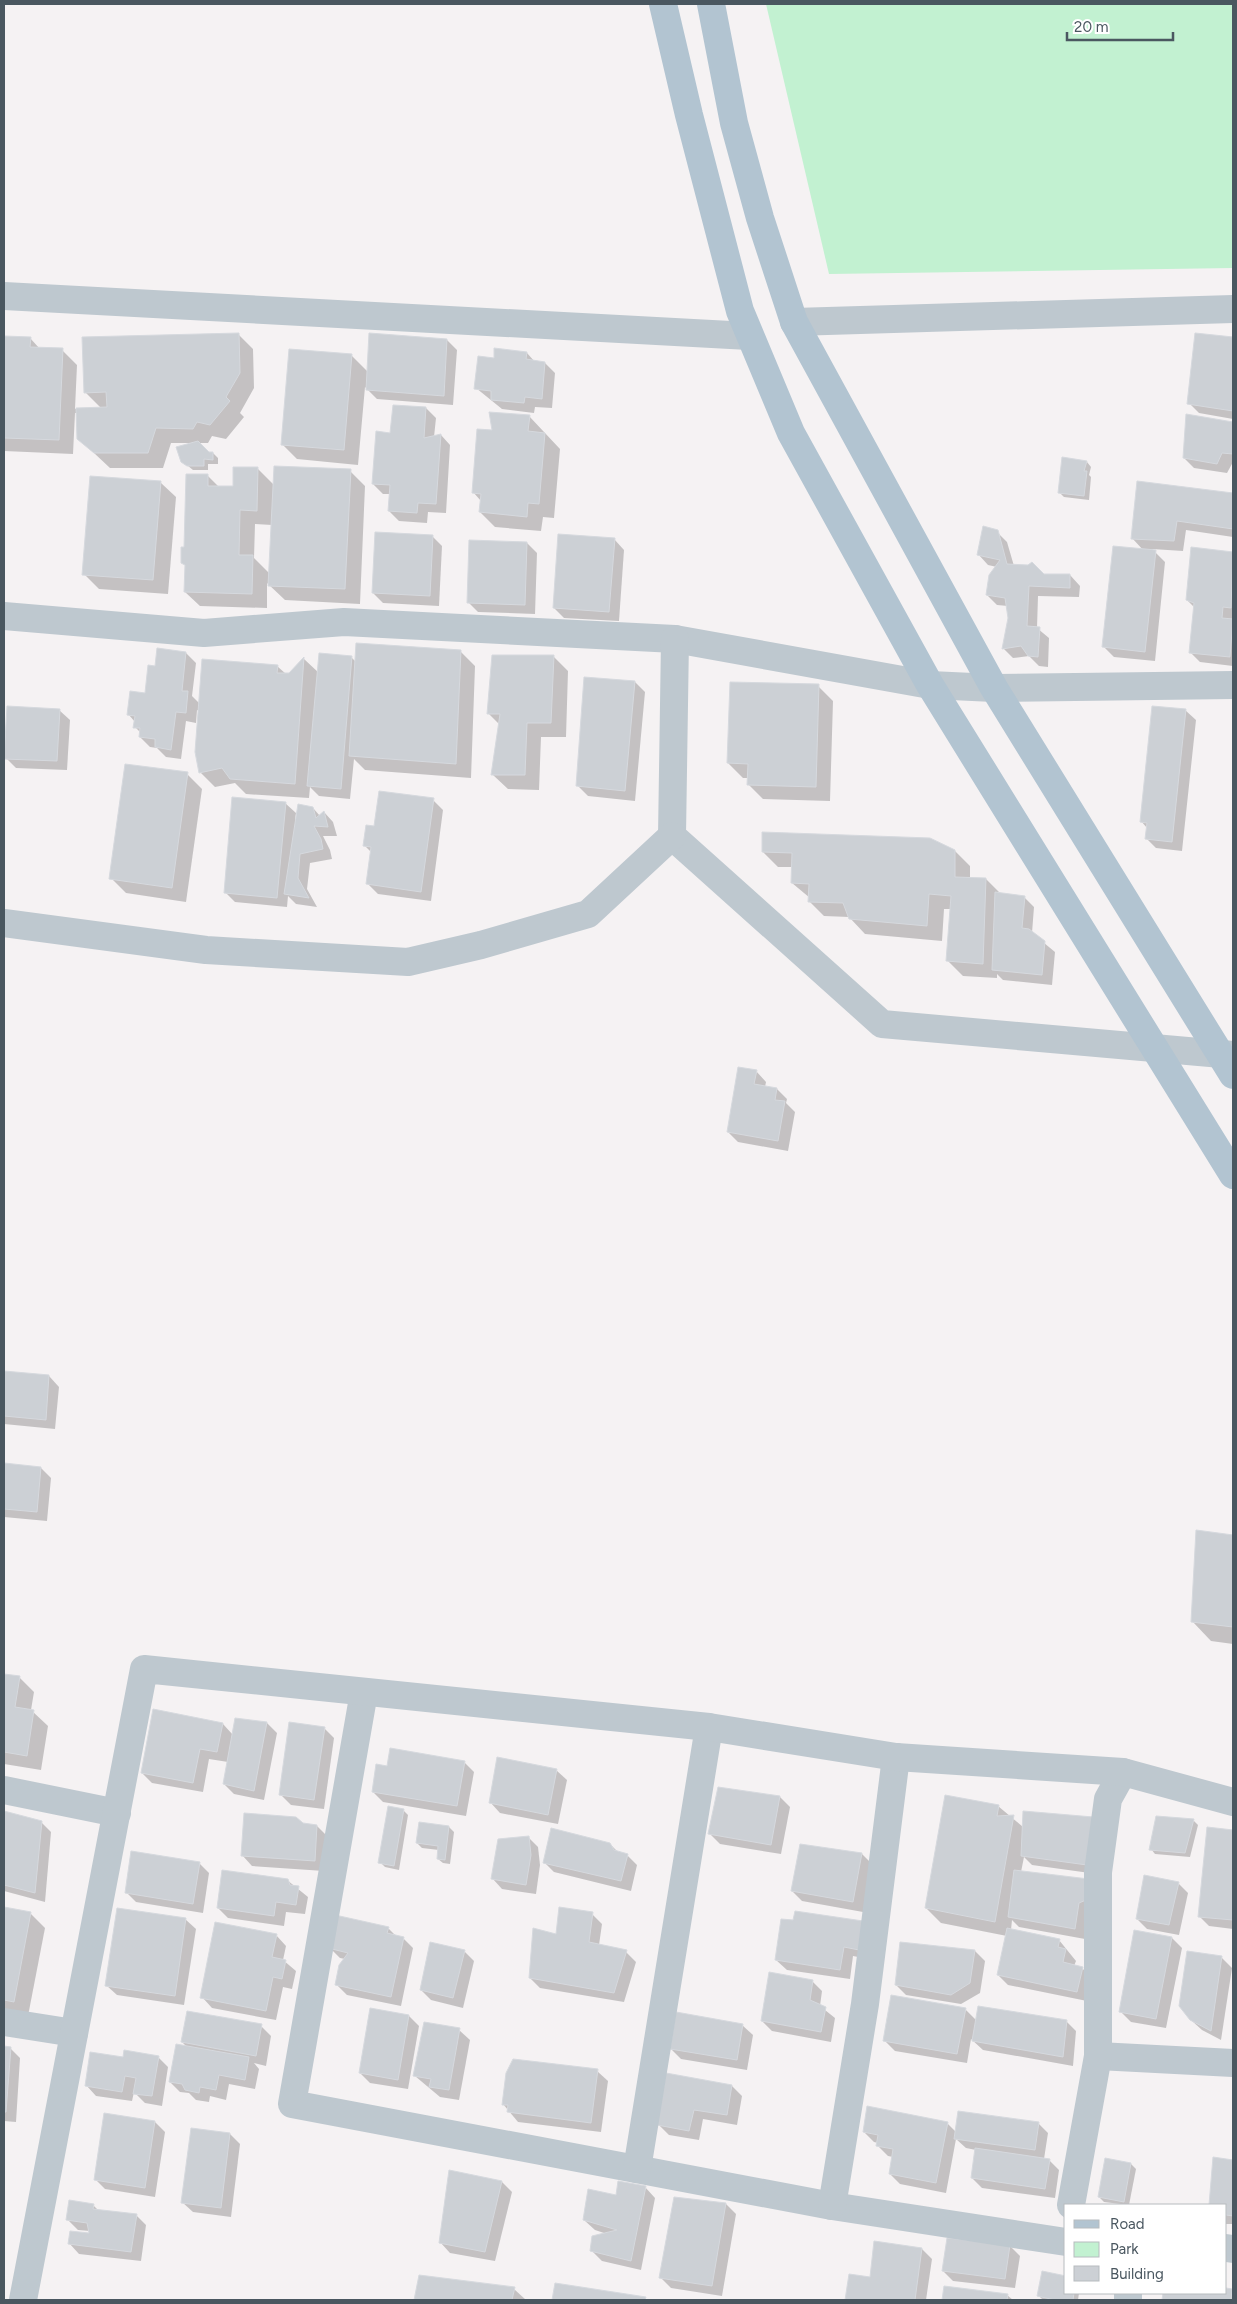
<svg xmlns="http://www.w3.org/2000/svg" width="1237" height="2304" font-family="Figtree,sans-serif">
<style>
.green{fill:#c2f1d1}
.shadow{fill:#0003;fill-rule:evenodd}
.building{fill:#ccd0d5;stroke:#d6d9de}
.lines{fill:none;stroke-linecap:round;stroke-linejoin:round}
.street{stroke:#bec8cf;stroke-width:28}
.primary{stroke:#b2c4d1;stroke-width:28}
</style>
<rect width="100%" height="100%" fill="#f5f2f3"/>
<!-- green -->
<polygon class="green" points="766,4 1233,4 1233,268 829,274"/>
<!-- shadow -->
<g class="shadow">
<polygon points="238,334 253,349 254,388 240,413 244,417 226,439 212,436 208,443 199,443 209,453 213,453 218,458 218,464 208,464 208,470 193,470 182,461 192,443 171,443 163,468 110,468 78,438 77,413 75,413 73,454 4,451 4,337 30,338 40,349 62,350 77,365 75,409 102,409 85,392"/>
<polygon points="1196,334 1233,338 1233,419 1199,413 1189,403"/>
<polygon points="447,340 457,350 453,405 377,399 365,387 358,465 297,459 282,444 351,355 368,372"/>
<polygon points="527,353 535,362 545,363 555,373 552,408 535,407 534,413 502,409 476,388 495,359"/>
<polygon points="426,408 436,418 434,437 441,435 450,445 446,513 428,512 427,523 399,521 389,511 390,494 383,494 373,484 391,434"/>
<polygon points="529,416 560,449 554,518 543,517 541,531 495,527 480,512 481,501 473,492 493,432"/>
<polygon points="1187,416 1233,423 1233,462 1227,473 1194,468 1184,458"/>
<polygon points="1063,459 1087,462 1091,467 1089,475 1091,477 1089,500 1064,497 1059,492"/>
<path d="M 258,469 L 274,485 L 350,471 L 365,486 L 360,604 L 285,600 L 267,583 L 267,608 L 200,606 L 185,592 L 186,566 L 182,562 L 207,475 L 219,487 L 234,488 ZM 255,524 L 272,525 L 270,574 L 254,558 Z"/>
<polygon points="161,483 176,497 168,594 99,589 84,574"/>
<polygon points="1138,483 1233,494 1233,537 1186,530 1183,551 1152,549 1165,562 1155,661 1114,657 1104,647 1144,551 1132,538"/>
<polygon points="997,532 1007,542 1014,566 1043,575 1070,575 1080,586 1079,597 1038,596 1037,628 1049,638 1048,667 1039,666 1029,656 1013,658 1003,648 1009,618 1008,606 997,605 987,595 997,567 988,565 978,554"/>
<polygon points="432,536 442,546 439,606 383,603 373,593"/>
<polygon points="614,539 624,550 619,621 564,618 554,608"/>
<polygon points="527,543 537,553 535,614 478,612 468,602"/>
<polygon points="1192,549 1233,553 1233,666 1200,662 1190,652 1194,607 1187,600"/>
<polygon points="158,650 186,653 196,663 192,696 200,704 277,666 286,674 290,674 304,659 319,673 320,655 352,658 356,662 460,651 475,666 471,778 365,770 354,759 350,799 319,796 310,787 309,798 246,794 235,783 215,787 200,772 199,711 197,710 196,723 186,721 181,759 166,757 157,748 150,747 140,737 141,733 135,727 135,722 129,715 146,694 156,668"/>
<polygon points="553,656 568,671 566,737 541,737 539,790 508,789 493,775 499,724 488,713"/>
<polygon points="635,682 645,692 635,801 588,796 578,786"/>
<polygon points="818,686 833,701 830,801 763,799 748,784 749,778 743,778 728,763"/>
<polygon points="59,710 70,720 67,770 16,768 6,758"/>
<polygon points="1185,710 1196,720 1182,851 1156,848 1146,838 1147,828 1141,821"/>
<polygon points="187,774 202,789 186,902 126,893 111,878"/>
<polygon points="433,800 443,810 431,901 378,894 367,883 372,853 364,845 375,827"/>
<polygon points="285,803 296,813 295,820 313,808 320,816 324,812 333,822 337,836 323,836 330,850 332,859 310,863 307,889 317,907 296,904 288,896 287,907 235,902 225,892"/>
<polygon points="955,851 970,866 970,879 986,879 1000,893 1024,897 1034,907 1032,933 1055,952 1052,985 1003,980 997,974 997,978 963,976 948,961 952,909 944,909 942,941 865,934 849,917 824,916 809,901 810,898 792,883 793,867 778,867 763,852"/>
<polygon points="756,1071 766,1082 765,1087 777,1089 787,1099 786,1103 795,1112 788,1151 738,1142 728,1132"/>
<polygon points="4,1372 49,1376 59,1387 55,1429 4,1424"/>
<polygon points="4,1465 41,1468 51,1478 47,1521 4,1517"/>
<polygon points="1197,1532 1233,1536 1233,1644 1211,1641 1192,1621"/>
<polygon points="4,1675 19,1677 34,1692 31,1710 48,1726 41,1770 4,1764"/>
<polygon points="236,1719 267,1723 277,1733 264,1800 234,1794 224,1784 228,1762 209,1759 203,1792 152,1783 142,1773 223,1724 233,1735"/>
<polygon points="324,1728 334,1738 324,1809 291,1805 281,1795"/>
<polygon points="464,1762 474,1772 466,1816 383,1802 373,1792 388,1767"/>
<polygon points="556,1770 567,1780 558,1824 500,1813 490,1802"/>
<polygon points="780,1797 790,1807 781,1854 720,1844 710,1834"/>
<polygon points="998,1806 1023,1827 1024,1813 1097,1874 1032,1865 1024,1857 1021,1872 1096,1881 1085,1939 1019,1927 1012,1920 1011,1930 1059,1940 1076,1961 1074,1966 1082,1968 1092,1978 1087,2001 1008,1985 998,1975 1007,1936 941,1923 926,1908"/>
<polygon points="403,1810 408,1815 399,1870 385,1867 380,1862"/>
<polygon points="4,1812 41,1822 51,1832 45,1902 4,1891"/>
<polygon points="1193,1820 1198,1825 1190,1857 1155,1854 1151,1849"/>
<polygon points="420,1824 449,1827 454,1832 450,1864 443,1863 438,1859 439,1850 422,1848 417,1843"/>
<polygon points="317,1826 327,1836 324,1871 252,1866 242,1855"/>
<polygon points="1208,1829 1233,1831 1233,1929 1209,1926 1199,1916"/>
<polygon points="528,1837 538,1847 540,1865 536,1894 502,1889 492,1878"/>
<polygon points="610,1844 619,1853 627,1855 637,1865 631,1891 554,1872 544,1862"/>
<polygon points="801,1845 862,1854 872,1864 863,1912 802,1901 792,1891"/>
<polygon points="199,1863 209,1873 203,1913 136,1902 126,1892"/>
<polygon points="287,1880 308,1897 305,1914 286,1912 284,1926 228,1918 218,1908"/>
<polygon points="1178,1883 1188,1893 1179,1935 1147,1929 1137,1919"/>
<polygon points="4,1909 30,1913 45,1928 28,2016 4,2011"/>
<polygon points="592,1914 602,1924 599,1945 626,1952 636,1962 624,2002 540,1988 530,1978 557,1935"/>
<polygon points="185,1919 196,1929 184,2005 117,1995 106,1985"/>
<polygon points="862,1922 868,1959 853,1956 850,1979 787,1970 776,1960"/>
<polygon points="388,1928 396,1936 403,1938 413,1948 401,2006 347,1995 337,1985 345,1959 340,1958 330,1948"/>
<polygon points="1135,1931 1172,1938 1182,1948 1166,2028 1131,2022 1121,2012"/>
<polygon points="276,1935 286,1946 283,1960 296,1971 292,1989 283,1987 276,2020 212,2008 202,1997"/>
<polygon points="901,1943 975,1951 985,1961 980,1993 961,2004 906,1995 896,1985"/>
<polygon points="464,1951 474,1961 463,2008 431,2000 421,1990"/>
<polygon points="1221,1957 1232,1968 1221,2040 1202,2030 1191,2020"/>
<polygon points="812,1981 822,1991 820,2006 835,2018 831,2042 772,2031 762,2021"/>
<polygon points="965,2009 977,2021 1066,2021 1076,2031 1073,2066 983,2050 971,2039 967,2063 895,2051 884,2040"/>
<polygon points="409,2016 419,2026 408,2089 370,2083 360,2073"/>
<polygon points="742,2025 753,2035 747,2070 681,2059 671,2049"/>
<polygon points="261,2026 271,2036 266,2066 254,2063 259,2069 255,2089 229,2084 226,2100 210,2096 209,2102 196,2100 189,2093 180,2092 170,2082 187,2047 182,2042"/>
<polygon points="459,2030 470,2040 459,2100 440,2097 415,2076"/>
<polygon points="4,2047 10,2048 20,2058 16,2122 4,2121"/>
<polygon points="158,2057 168,2067 162,2106 145,2103 134,2092 132,2101 96,2096 86,2085 124,2059"/>
<polygon points="597,2071 608,2081 601,2132 518,2122 503,2104"/>
<polygon points="732,2086 742,2096 737,2125 703,2119 699,2140 669,2135 659,2125"/>
<polygon points="155,2122 165,2132 155,2197 105,2189 95,2179"/>
<polygon points="947,2123 956,2132 1038,2123 1048,2133 1044,2159 1049,2160 1059,2170 1055,2198 982,2188 972,2178 976,2150 966,2148 956,2139 946,2193 900,2184 890,2174 893,2157 888,2156 878,2146 878,2143 874,2142 864,2132"/>
<polygon points="230,2134 240,2144 231,2217 193,2212 182,2202"/>
<polygon points="1106,2159 1131,2164 1136,2169 1129,2205 1104,2202 1099,2197"/>
<polygon points="1214,2159 1233,2161 1233,2224 1226,2224 1226,2205 1210,2205"/>
<polygon points="502,2182 512,2192 495,2261 450,2253 440,2242"/>
<polygon points="645,2187 655,2198 641,2270 602,2261 592,2251 607,2234 595,2230 584,2220 617,2196"/>
<polygon points="726,2204 736,2214 722,2296 671,2288 661,2278"/>
<polygon points="93,2205 99,2211 136,2215 146,2225 141,2261 79,2254 69,2243 91,2234 90,2231 78,2230 68,2220"/>
<polygon points="1010,2246 1020,2256 1015,2288 953,2281 943,2271"/>
<polygon points="922,2249 932,2259 926,2300 846,2300 850,2276 871,2279"/>
<polygon points="420,2276 514,2289 526,2300 415,2300"/>
<polygon points="556,2284 645,2298 647,2300 554,2300"/>
<polygon points="945,2287 1007,2295 1013,2300 943,2300"/>
<polygon points="1226,2289 1233,2291 1233,2300 1163,2300 1165,2293 1226,2293"/>
<polygon points="1066,2293 1079,2293 1078,2300 1043,2300 1038,2295"/>
</g>
<!-- building -->
<g class="building">
<polygon points="239,333 240,373 226,397 230,401 210,425 197,422 193,429 156,428 148,453 94,453 77,439 76,408 107,407 106,392 84,393 82,337"/>
<polygon points="369,333 447,339 444,396 366,390"/>
<polygon points="1195,333 1233,337 1233,411 1187,404"/>
<polygon points="4,336 31,337 30,347 63,348 59,440 4,438"/>
<polygon points="494,348 527,352 526,359 545,362 542,399 525,397 524,403 491,400 491,391 474,389 478,356 494,358"/>
<polygon points="289,349 352,354 344,450 281,445"/>
<polygon points="393,405 426,407 424,438 441,434 436,504 418,503 417,513 388,511 390,485 372,484 376,431 390,433"/>
<polygon points="489,412 530,415 528,431 545,433 539,504 528,503 527,517 479,512 481,494 472,493 477,429 492,430"/>
<polygon points="1186,414 1233,422 1233,454 1222,453 1217,464 1183,458"/>
<polygon points="198,441 209,452 213,452 213,460 204,459 204,466 187,466 181,462 176,447"/>
<polygon points="1062,457 1087,461 1084,471 1087,471 1084,496 1058,493"/>
<polygon points="274,466 351,469 345,589 268,586"/>
<polygon points="233,467 258,467 257,511 240,510 239,555 253,555 252,594 184,592 185,565 181,563 181,547 184,547 186,474 208,474 208,486 233,486"/>
<polygon points="90,476 161,481 153,580 82,575"/>
<polygon points="1137,481 1233,493 1233,529 1177,521 1174,541 1131,539"/>
<polygon points="983,526 998,530 1007,564 1028,565 1032,562 1044,574 1070,574 1070,588 1029,586 1027,626 1040,627 1038,657 1028,656 1021,646 1002,649 1008,618 1005,598 986,595 989,575 1000,560 977,555"/>
<polygon points="375,532 433,535 430,596 372,593"/>
<polygon points="558,534 615,538 609,612 553,608"/>
<polygon points="469,540 527,542 525,605 467,603"/>
<polygon points="1113,546 1156,550 1145,652 1102,647"/>
<polygon points="1191,547 1233,552 1231,608 1223,607 1222,618 1233,619 1230,657 1189,653 1194,603 1186,600"/>
<polygon points="356,643 461,650 456,764 349,756"/>
<polygon points="157,648 186,652 182,691 188,691 186,713 176,712 171,750 155,747 155,739 139,737 140,728 133,728 135,716 127,715 130,691 145,693 148,665 155,666"/>
<polygon points="319,653 352,656 341,789 307,786"/>
<polygon points="492,655 554,655 551,723 527,723 525,775 491,775 500,714 487,714"/>
<polygon points="304,657 295,784 230,779 222,768 199,773 195,752 202,659 278,665 277,673 289,673"/>
<polygon points="584,677 635,681 625,791 576,786"/>
<polygon points="730,682 819,684 816,787 747,785 748,764 727,763"/>
<polygon points="7,706 60,709 57,761 4,759"/>
<polygon points="1152,706 1186,709 1172,842 1145,839 1147,823 1140,822"/>
<polygon points="125,764 188,772 172,888 109,879"/>
<polygon points="379,791 434,798 421,892 366,884 371,847 363,846 366,825 374,826"/>
<polygon points="232,797 286,802 277,898 224,893"/>
<polygon points="298,804 313,807 316,818 324,811 328,827 314,826 321,839 323,849 300,854 298,878 309,898 284,894"/>
<polygon points="762,832 930,838 955,850 955,877 986,878 983,964 946,961 951,896 929,894 927,926 849,919 843,903 808,902 809,884 791,883 792,853 762,852"/>
<polygon points="995,892 1025,896 1022,928 1029,929 1045,941 1042,975 992,970"/>
<polygon points="738,1067 757,1070 754,1084 777,1088 775,1100 785,1101 778,1141 727,1132"/>
<polygon points="4,1371 49,1375 46,1420 4,1416"/>
<polygon points="4,1463 41,1467 37,1512 4,1509"/>
<polygon points="1196,1530 1233,1535 1233,1627 1191,1622"/>
<polygon points="4,1674 20,1676 15,1707 34,1710 27,1756 4,1752"/>
<polygon points="153,1709 223,1723 217,1752 200,1749 193,1783 141,1773"/>
<polygon points="235,1718 267,1722 254,1791 223,1784"/>
<polygon points="289,1722 325,1727 314,1800 279,1795"/>
<polygon points="390,1748 465,1761 457,1806 372,1792 376,1764 387,1766"/>
<polygon points="497,1757 557,1769 548,1815 489,1803"/>
<polygon points="718,1787 780,1796 771,1845 708,1834"/>
<polygon points="945,1795 999,1805 997,1816 1014,1815 995,1922 925,1908"/>
<polygon points="388,1806 404,1809 394,1866 378,1863"/>
<polygon points="4,1811 42,1821 35,1893 4,1885"/>
<polygon points="1023,1811 1093,1817 1087,1865 1021,1856"/>
<polygon points="244,1813 296,1817 303,1823 317,1825 315,1861 241,1856"/>
<polygon points="1156,1816 1194,1819 1185,1853 1149,1850"/>
<polygon points="419,1822 449,1826 445,1860 437,1859 438,1846 416,1843"/>
<polygon points="1207,1827 1233,1830 1233,1920 1198,1917"/>
<polygon points="551,1828 610,1843 614,1850 628,1854 621,1881 543,1863"/>
<polygon points="529,1836 531,1855 526,1885 491,1879 498,1839"/>
<polygon points="800,1844 862,1853 853,1902 791,1891"/>
<polygon points="131,1851 200,1862 193,1904 125,1893"/>
<polygon points="222,1870 288,1879 290,1885 299,1886 296,1905 276,1902 274,1916 217,1908"/>
<polygon points="1014,1870 1097,1880 1093,1897 1079,1903 1075,1929 1008,1917"/>
<polygon points="1144,1875 1179,1882 1169,1925 1136,1919"/>
<polygon points="4,1907 31,1912 14,2002 4,2000"/>
<polygon points="559,1907 593,1912 589,1942 627,1950 614,1993 529,1978 533,1928 556,1934"/>
<polygon points="117,1908 186,1918 175,1996 105,1986"/>
<polygon points="795,1911 863,1921 859,1950 844,1947 840,1970 775,1960 781,1919 793,1920"/>
<polygon points="335,1915 389,1927 387,1933 404,1937 391,1997 335,1985 339,1965 348,1953 328,1948"/>
<polygon points="215,1922 277,1934 272,1957 286,1960 282,1979 273,1977 266,2011 200,1998"/>
<polygon points="1007,1928 1060,1939 1058,1947 1066,1949 1063,1962 1083,1967 1077,1992 997,1975"/>
<polygon points="1134,1930 1172,1937 1156,2019 1119,2012"/>
<polygon points="430,1942 465,1950 453,1998 420,1990"/>
<polygon points="900,1942 975,1950 970,1983 951,1995 895,1985"/>
<polygon points="1187,1951 1222,1956 1211,2031 1190,2020 1179,2006"/>
<polygon points="769,1972 813,1980 810,2000 826,2007 821,2032 761,2021"/>
<polygon points="891,1995 966,2008 957,2054 883,2041"/>
<polygon points="978,2006 1067,2020 1063,2057 972,2041"/>
<polygon points="370,2008 409,2015 398,2080 359,2073"/>
<polygon points="187,2011 262,2024 256,2056 181,2042"/>
<polygon points="676,2012 743,2024 737,2060 670,2049"/>
<polygon points="424,2022 460,2028 449,2090 429,2087 431,2079 413,2076"/>
<polygon points="176,2044 249,2057 245,2080 219,2075 216,2090 200,2087 199,2093 185,2090 182,2084 169,2082"/>
<polygon points="4,2046 11,2047 6,2112 4,2112"/>
<polygon points="124,2050 159,2056 152,2096 133,2094 136,2078 125,2076 122,2092 85,2086 90,2052 123,2057"/>
<polygon points="513,2059 598,2069 591,2123 507,2112 508,2105 502,2105 506,2073"/>
<polygon points="666,2073 732,2085 727,2115 694,2110 689,2131 657,2125"/>
<polygon points="867,2106 948,2122 936,2183 889,2174 893,2149 876,2146 878,2135 863,2132"/>
<polygon points="958,2111 1039,2122 1035,2150 954,2139"/>
<polygon points="104,2113 155,2121 145,2188 94,2180"/>
<polygon points="191,2128 230,2133 221,2208 181,2203"/>
<polygon points="975,2148 1050,2159 1045,2189 971,2178"/>
<polygon points="1213,2157 1233,2160 1233,2216 1226,2215 1226,2205 1209,2205"/>
<polygon points="1105,2158 1131,2163 1124,2202 1098,2197"/>
<polygon points="449,2170 502,2181 485,2252 439,2243"/>
<polygon points="618,2181 646,2186 631,2261 590,2251 592,2236 617,2230 583,2220 588,2189 616,2195"/>
<polygon points="674,2197 726,2203 712,2286 659,2278"/>
<polygon points="69,2200 94,2204 93,2209 137,2214 131,2252 68,2244 70,2231 89,2233 87,2223 66,2220"/>
<polygon points="947,2238 1010,2245 1005,2279 942,2271"/>
<polygon points="874,2241 922,2248 915,2300 845,2300 849,2274 870,2277"/>
<polygon points="1042,2271 1066,2276 1066,2293 1074,2293 1073,2300 1055,2300 1037,2296"/>
<polygon points="419,2275 515,2287 512,2300 414,2300"/>
<polygon points="555,2283 646,2297 645,2300 552,2300"/>
<polygon points="944,2286 1008,2294 1007,2300 942,2300"/>
<polygon points="1226,2288 1232,2289 1231,2300 1162,2300 1163,2293 1226,2293"/>
</g>
<g class="lines">
<!-- street -->
<g class="street">
<polyline points="4,296 749,336"/>
<polyline points="794,322 1233,309"/>
<polyline points="4,616 204,633 344,622 675,639 930,685 994,688 1233,685"/>
<polyline points="675,639 672,836 882,1024 1233,1055"/>
<polyline points="4,923 206,950 408,962 481,945 588,914 672,836"/>
<polyline points="364,1692 292,2104 832,2206 1066,2242"/>
<polyline points="4,1790 117,1813"/>
<polyline points="4,2022 74,2033"/>
<polyline points="1098,2056 1233,2063"/>
<polyline points="637,2169 709,1727"/>
<polyline points="1071,2205 1098,2056 1098,1872 1108,1799 1123,1772"/>
<polyline points="832,2206 865,2004 896,1757"/>
<polyline points="1226,2248 1233,2249"/>
<polyline points="23,2300 144,1669 709,1727 896,1757 1123,1772 1233,1802"/>
<polyline points="1128,2300 1128,2293"/>
</g>
<!-- primary -->
<g class="primary">
<polyline points="663,4 689,115 740,311 791,433 930,685 1233,1175"/>
<polyline points="711,4 734,123 760,218 794,322 994,688 1233,1075"/>
</g>
</g>
<!-- border -->
<rect width="1237" height="2304" fill="none" stroke="#4a5760" stroke-width="10"/>
<!-- legend -->
<rect x="1064" y="2204" width="162" height="90" fill="#ffffff" stroke="#b7bcbf"/>
<rect x="1074" y="2220" width="25" height="8" fill="#b2c4d1" stroke="#b7bcbf"/>
<text x="1110" y="2229" font-size="15" fill="#4a5760">Road</text>
<rect x="1074" y="2242" width="25" height="15" fill="#c2f1d1" stroke="#b7bcbf"/>
<text x="1110" y="2254" font-size="15" fill="#4a5760">Park</text>
<rect x="1074" y="2266" width="25" height="15" fill="#ccd0d5" stroke="#b7bcbf"/>
<text x="1110" y="2279" font-size="15" fill="#4a5760">Building</text>
<!-- scale -->
<path d="M1067 32v8h106v-8" fill="none" stroke="#4a5760" stroke-width="2.5"/>
<text x="1074" y="32" font-size="15" fill="#4a5760" stroke="#ffffff" stroke-width="4" paint-order="stroke">20 m</text>
</svg>
